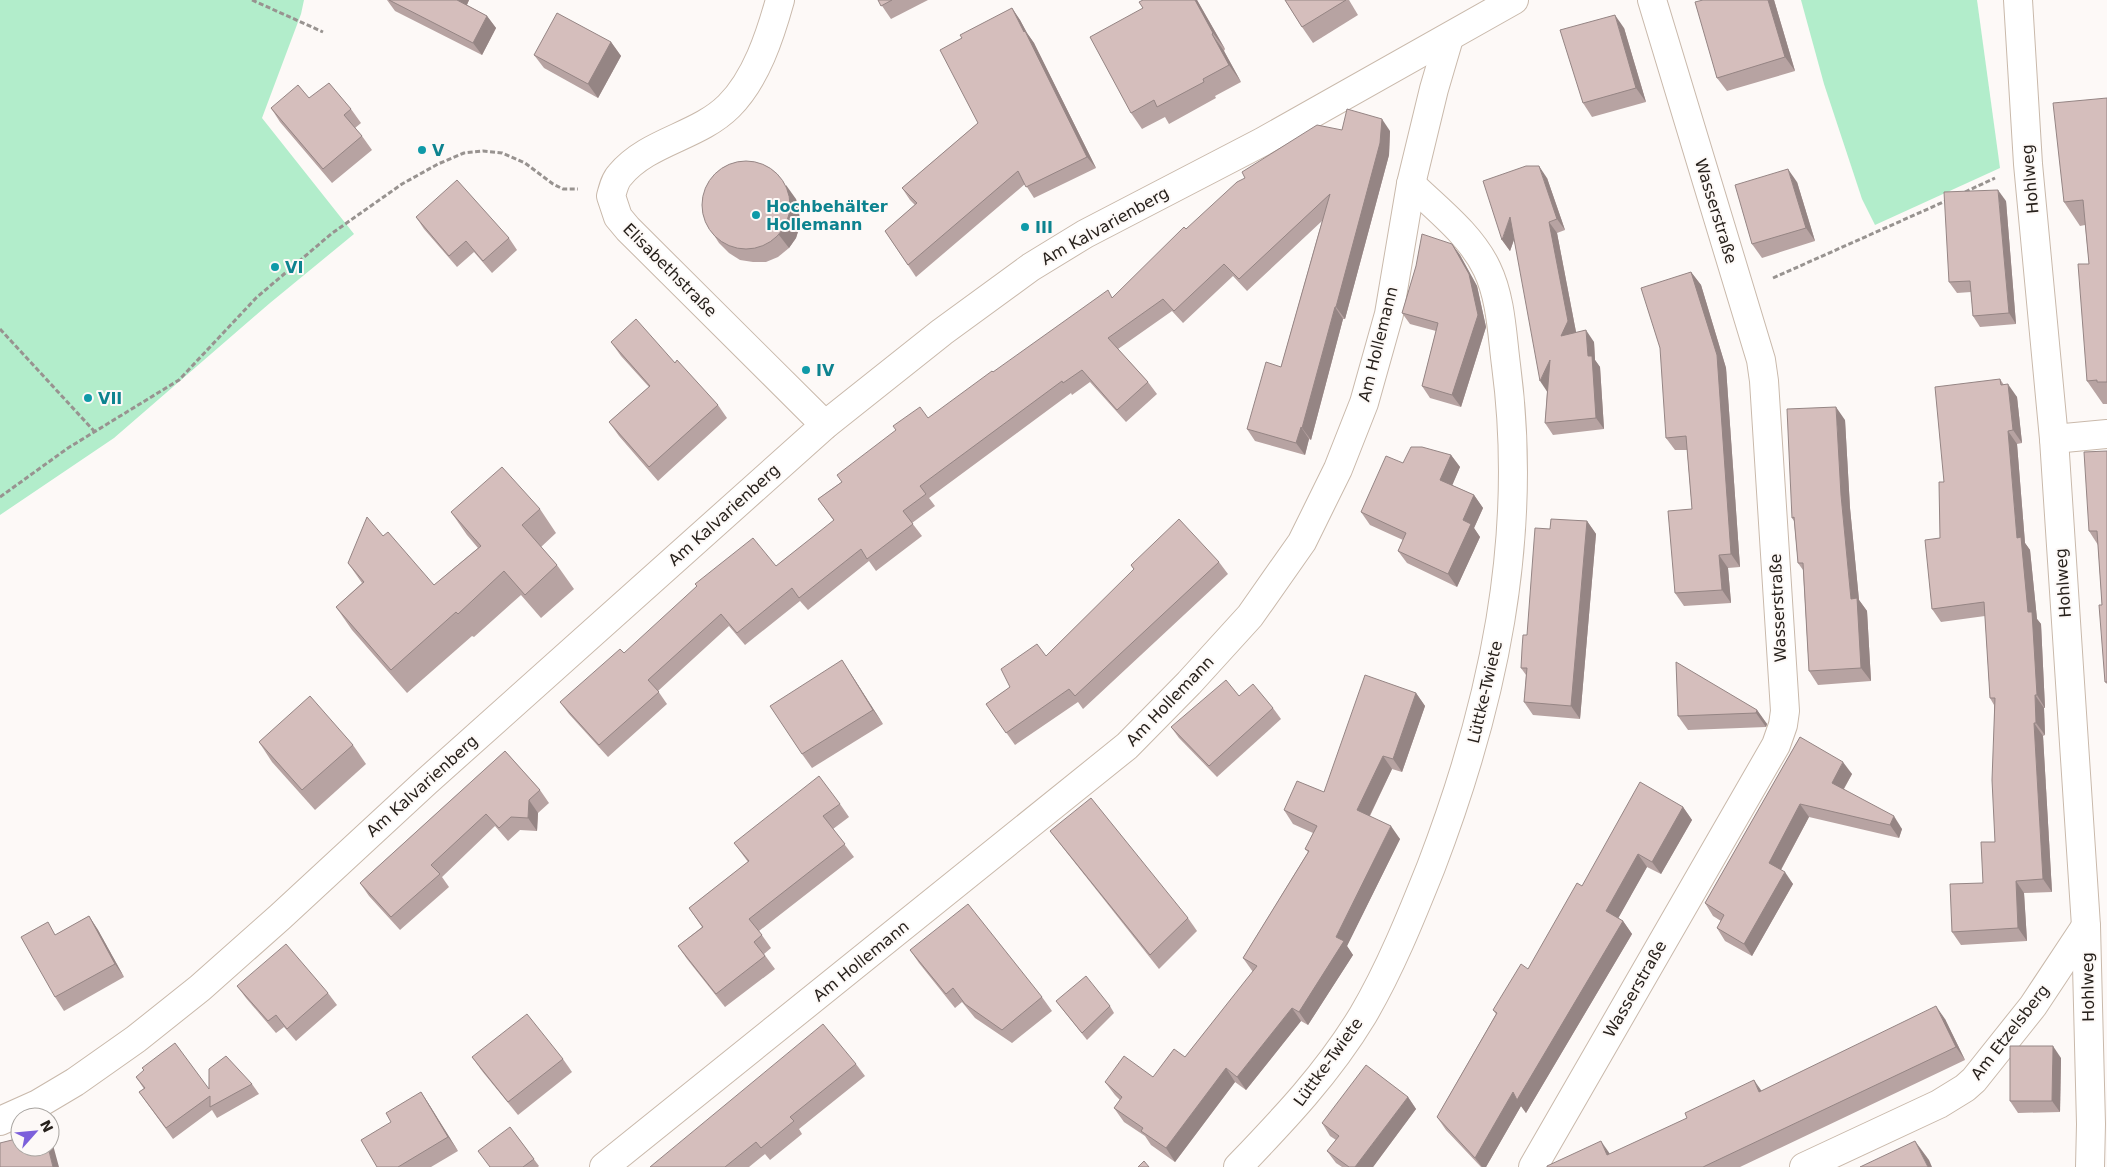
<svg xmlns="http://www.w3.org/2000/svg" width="2107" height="1167" font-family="'DejaVu Sans',sans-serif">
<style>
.green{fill:#b2edcb}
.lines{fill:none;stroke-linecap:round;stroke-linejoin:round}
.minor-casing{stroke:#c9b9ab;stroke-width:30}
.path{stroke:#989390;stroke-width:3;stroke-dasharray:5 2.5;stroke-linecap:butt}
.minor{stroke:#fff;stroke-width:28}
.wall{fill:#b7a3a2}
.shaded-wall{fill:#958584}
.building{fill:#d5bebc;stroke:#958584}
.culture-dot{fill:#0f9aa8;stroke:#fdf9f7;stroke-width:2}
.labels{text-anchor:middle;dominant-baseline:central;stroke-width:4;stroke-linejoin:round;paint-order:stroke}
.culture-label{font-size:16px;font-weight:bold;fill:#0d838f;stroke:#fdf9f7;text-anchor:start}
.street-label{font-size:16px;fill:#27211c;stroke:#fdf9f7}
</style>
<rect width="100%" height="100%" fill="#fdf9f7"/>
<!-- green -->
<g class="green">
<polygon points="0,0 304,0 301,14 262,118 354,234 270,303 114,438 0,515"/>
<polygon points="1801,0 1977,0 2000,168 1875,225 1862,199 1824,84"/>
</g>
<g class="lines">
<!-- minor casing -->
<g class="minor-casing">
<g id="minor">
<path d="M 780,0 C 770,36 756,79 729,106 C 698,137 648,141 620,175 C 615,180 613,189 611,196 L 618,217 L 628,229 L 825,425"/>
<polyline points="2018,0 2028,164 2054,439 2086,926 2091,1124 2090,1167"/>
<polyline points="2054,439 2107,434"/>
<polyline points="0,1121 38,1104 75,1082 136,1039 200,988 280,917 426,782 825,425 942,332 1031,267 1085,234 1262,142 1514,0"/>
<polyline points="604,1167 1127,746 1189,683 1250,616 1302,542 1338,469 1364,403 1389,314 1411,184 1434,89 1449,38"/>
<path d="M 1238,1167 C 1284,1119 1328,1073 1363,1015 C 1390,969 1411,917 1431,867 C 1493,705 1529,538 1506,365 C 1502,334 1501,298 1487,269 C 1471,235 1438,210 1411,184"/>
<polyline points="1533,1167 1776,745 1783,725 1785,711 1764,381 1761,360 1652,0"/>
<polyline points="1804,1167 1939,1104 1965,1088 1974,1080 2033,1006 2086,926"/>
</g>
</g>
<!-- path -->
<g class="path">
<polyline points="252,0 323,32"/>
<polyline points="1965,192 1995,178"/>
<polyline points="1773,278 1948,200"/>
<polyline points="0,329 95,432"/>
<polyline points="0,497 68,448 179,380 256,298 331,234 402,184 438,164 464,153 483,151 502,153 525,163 553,184 563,189 578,189"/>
</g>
<!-- minor -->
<use href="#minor" class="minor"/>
</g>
<!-- wall -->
<g class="wall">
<polygon points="387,0 469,0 467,5 487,16 496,28 482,55 395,11"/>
<polygon points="878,0 928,0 891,19"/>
<polygon points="1143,0 1197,0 1225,49 1224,51 1241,82 1215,96 1216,98 1169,124 1165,117 1142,129 1131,113"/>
<polygon points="1285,0 1349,0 1358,15 1313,43 1302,27"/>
<polygon points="1703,0 1774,0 1795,71 1727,91 1717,78"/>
<polygon points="1012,8 1020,20 1027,33 1034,43 1096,168 1034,198 1025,184 916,277 885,231 915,205 910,200 902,188 978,123 962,38"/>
<polygon points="1624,28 1646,102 1592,117 1583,103"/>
<polygon points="611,42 621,56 598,98 544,68 534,55"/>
<polygon points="309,98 351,109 361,123 355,128 362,136 372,150 332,183 280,122 271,108"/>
<polygon points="2107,98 2107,404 2103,404 2087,381 2089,264 2085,225 2080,226 2064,202"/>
<polygon points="1342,130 1390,131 1389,155 1345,319 1343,319 1311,440 1309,439 1305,455 1255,441 1247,429 1281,367 1322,221 1247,291 1233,276 1183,323 1172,311 1118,349 1148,382 1157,394 1126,422 1090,382 1072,395 1071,393 929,498 935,506 912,523 922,536 876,571 869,561 808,610 800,601 745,645 729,626 658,691 667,704 608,757 569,714 560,702 776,566 834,521 818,499 993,372 1114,297 1186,229"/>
<polygon points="1547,178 1565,230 1557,233 1576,332 1594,342 1595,360 1600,367 1604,429 1553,435 1545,423 1547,392 1514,240 1510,251 1502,240"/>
<polygon points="1797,182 1815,241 1762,258 1752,244"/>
<polygon points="796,199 799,212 800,225 796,238 789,248 778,257 766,262 753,262 740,260 729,253 719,243 710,229"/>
<polygon points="2006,201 2016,324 1980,327 1973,316 1971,292 1957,293 1949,282"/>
<polygon points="416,217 509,238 517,250 492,273 474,252 457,267 424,229"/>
<polygon points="1452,244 1460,255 1477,286 1486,327 1461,407 1430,398 1422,386 1436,331 1410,324 1402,313 1416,266"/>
<polygon points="1691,272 1701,285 1726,368 1740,567 1728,568 1731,603 1684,606 1675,593 1692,509 1687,450 1675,450 1666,438"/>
<polygon points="611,342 675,363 718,405 727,418 658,481 619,436 609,422 649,387 621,356"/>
<polygon points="2000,379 2004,385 2017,397 2022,443 2017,444 2025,543 2030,550 2037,619 2041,624 2045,708 2044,708 2045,735 2043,736 2052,892 2024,893 2027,941 1961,945 1952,932 1983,883 1995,842 1994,705 1990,698 1985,616 1941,622 1932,609 1940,538 1944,482"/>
<polygon points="1845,420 1850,508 1859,600 1867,611 1871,681 1818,685 1809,671 1803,570 1798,563 1794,521 1792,518"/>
<polygon points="2107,451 2107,684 2105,682 2102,605 2098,545 2089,531"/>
<polygon points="1451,455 1460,467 1452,485 1474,495 1483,508 1474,528 1480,537 1457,587 1407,563 1398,551 1403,540 1370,525 1361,512 1403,463"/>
<polygon points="540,509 556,533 541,547 557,565 574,589 541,618 521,595 474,637 472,636 407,693 352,630 336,607 362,583 348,563 383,536 434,585 478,548 467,535 451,512"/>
<polygon points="1587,521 1596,534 1580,719 1533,715 1524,702 1526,675 1521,668 1550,529"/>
<polygon points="1219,562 1228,574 1083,709 1078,702 1015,745 986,704 1010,687 1046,656 1134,570 1131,565"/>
<polygon points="851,674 883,724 812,768 802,754"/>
<polygon points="1416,693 1425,706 1402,772 1392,769 1370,816 1400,839 1347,946 1353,955 1308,1025 1301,1021 1246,1090 1235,1082 1175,1162 1151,1145 1145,1136 1124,1122 1114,1108 1120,1100 1115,1095 1105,1082 1153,1077 1185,1057 1253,972 1243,958 1308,852 1305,849 1313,833 1293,824 1284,810 1324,792"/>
<polygon points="1239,696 1273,708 1281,719 1217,777 1179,738 1171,727"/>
<polygon points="1757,710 1767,724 1766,727 1688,730 1678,716"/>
<polygon points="1800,737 1852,774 1844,789 1902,829 1899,838 1809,817 1781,870 1793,884 1752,956 1725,941 1717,928 1721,921 1713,916 1705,903"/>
<polygon points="259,742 353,745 366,764 315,810 272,762"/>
<polygon points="505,751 540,790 549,803 538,813 537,831 520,830 508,841 495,826 442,877 449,887 400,930 369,896 360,883"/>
<polygon points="840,804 849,817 833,829 854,857 759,931 771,948 764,954 775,969 725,1007 687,959 678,946 702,927 689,908 748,862 734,843"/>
<polygon points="1683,807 1692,820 1661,874 1647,867 1618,918 1623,921 1632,934 1526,1113 1521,1106 1486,1167 1481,1167 1446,1130 1437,1117 1496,1014 1493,1010 1528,969 1582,886"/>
<polygon points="1050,831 1188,918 1197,931 1159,969 1060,844"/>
<polygon points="89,916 98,930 124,977 64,1011 55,997 57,934"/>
<polygon points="910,950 1042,997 1052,1011 1012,1043 975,1018 962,1002 955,1008 919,963"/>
<polygon points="237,986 328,993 337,1005 296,1041 284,1027 276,1033 246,998"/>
<polygon points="1056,1001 1110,1006 1114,1013 1087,1040"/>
<polygon points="1945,1019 1965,1060 1740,1167 1547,1167 1610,1154 1762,1091"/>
<polygon points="472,1057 563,1059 572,1072 518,1115 482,1071"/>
<polygon points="2061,1058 2060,1112 2018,1113 2010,1101"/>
<polygon points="856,1064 865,1076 799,1129 802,1134 770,1160 765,1154 749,1167 650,1167"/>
<polygon points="136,1077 209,1089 252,1084 259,1094 217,1118 212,1110 173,1139 139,1092 144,1089"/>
<polygon points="421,1092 430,1106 458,1151 431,1167 377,1167 391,1122"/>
<polygon points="1408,1097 1416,1109 1373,1167 1342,1167 1336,1163 1327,1151 1336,1140 1330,1136 1322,1123"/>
<polygon points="510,1127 539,1166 538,1167 489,1167"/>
</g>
<!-- shaded-wall -->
<g class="shaded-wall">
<polygon points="456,0 469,0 464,11"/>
<polygon points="1195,0 1197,0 1225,49 1213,33"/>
<polygon points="1768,0 1774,0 1795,71 1785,57"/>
<polygon points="1012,8 1020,20 1027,33 1034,43 1096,168 1087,157"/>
<polygon points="1615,15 1624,28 1646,102 1636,88"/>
<polygon points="487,16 496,28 482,55 473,43"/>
<polygon points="1212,34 1224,51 1241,82 1229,65"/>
<polygon points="611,42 621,56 598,98 588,84"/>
<polygon points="1382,119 1390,131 1389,155 1345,319 1336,307"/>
<polygon points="1539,166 1547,178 1565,230 1557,219"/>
<polygon points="1788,169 1797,182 1815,241 1806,228"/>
<polygon points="786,185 796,199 799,212 800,225 796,238 789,248 779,235"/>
<polygon points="1998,190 2006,201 2016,324 2009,313"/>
<polygon points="1510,217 1518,228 1510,251 1502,240"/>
<polygon points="1549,222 1557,233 1576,332 1569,347 1561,336"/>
<polygon points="1452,244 1460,255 1477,286 1486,327 1461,407 1452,395"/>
<polygon points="1691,272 1701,285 1726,368 1740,567 1731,554"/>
<polygon points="1335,307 1343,319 1311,440 1302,428"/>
<polygon points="1586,330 1594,342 1595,360 1600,367 1604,429 1596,418 1588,356"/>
<polygon points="1550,360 1548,393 1540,381"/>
<polygon points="2008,384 2017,397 2022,443 2013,430"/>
<polygon points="1836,407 1845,420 1850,508 1859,600 1867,611 1871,681 1861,668 1851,599 1841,495"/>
<polygon points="1301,427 1309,439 1305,455 1296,443"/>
<polygon points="2008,431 2017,444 2025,543 2030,550 2037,619 2041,624 2045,708 2037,695 2017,538"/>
<polygon points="1451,455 1460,467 1449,493 1440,480"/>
<polygon points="1474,495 1483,508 1474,528 1480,537 1457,587 1448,574 1463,520"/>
<polygon points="1587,521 1596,534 1580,719 1571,706"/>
<polygon points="1719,555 1728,568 1731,603 1722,590"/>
<polygon points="842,660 851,674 883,724 873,710"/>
<polygon points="1416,693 1425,706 1402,772 1393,759"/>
<polygon points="2035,695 2044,708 2045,735 2036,723"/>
<polygon points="1757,710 1767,724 1766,727 1756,713"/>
<polygon points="2034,723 2043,736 2052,892 2043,879"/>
<polygon points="1383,756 1392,769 1366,823 1357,810"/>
<polygon points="1843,762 1852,774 1840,795 1832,783"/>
<polygon points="529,800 538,813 537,831 528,818"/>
<polygon points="1800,804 1809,817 1778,875 1769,863"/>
<polygon points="1683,807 1692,820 1661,874 1652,862"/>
<polygon points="1894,816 1902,829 1899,838 1890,825"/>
<polygon points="1391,826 1400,839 1347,946 1353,955 1308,1025 1299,1012 1336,937"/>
<polygon points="1638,854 1647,867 1615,924 1606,911"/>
<polygon points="1785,872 1793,884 1752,956 1744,944"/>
<polygon points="2016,881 2024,893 2027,941 2018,928"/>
<polygon points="89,916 98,930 124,977 115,964"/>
<polygon points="1623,921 1632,934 1526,1113 1521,1106 1486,1167 1482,1167 1475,1158 1513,1092"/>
<polygon points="1936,1006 1945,1019 1965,1060 1956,1047"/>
<polygon points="1292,1008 1301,1021 1246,1090 1237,1077"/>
<polygon points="2053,1046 2061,1058 2060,1112 2052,1101"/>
<polygon points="1226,1068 1235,1082 1175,1162 1166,1148"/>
<polygon points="1754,1080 1763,1093 1759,1092"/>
<polygon points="421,1092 430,1106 458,1151 448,1137"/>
<polygon points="1408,1097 1416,1109 1373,1167 1355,1167"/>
<polygon points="50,1141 53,1145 59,1167 53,1167 48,1147 50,1147"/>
<polygon points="1601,1141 1610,1154 1607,1155"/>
<polygon points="1915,1141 1929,1160 1932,1167 1928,1167"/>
</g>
<!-- building -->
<g class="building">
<polygon points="389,0 457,0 487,16 473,43"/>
<polygon points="878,0 892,0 881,6"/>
<polygon points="1143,0 1195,0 1213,33 1212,34 1229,65 1203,79 1204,82 1157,107 1154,100 1131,113 1090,37 1143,8 1139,2"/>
<polygon points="1285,0 1346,0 1302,27"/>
<polygon points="1703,0 1768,0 1785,57 1717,78 1695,2"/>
<polygon points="1012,8 1024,32 1025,31 1087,157 1026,187 1018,171 908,265 885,231 917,203 902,188 978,123 940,50 962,38 960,35"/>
<polygon points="557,13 611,42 588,84 534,55"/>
<polygon points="1615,15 1636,88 1583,103 1560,30"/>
<polygon points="329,83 351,109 344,115 362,136 323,169 271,108 298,85 309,98"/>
<polygon points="2107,98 2107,382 2097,382 2097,380 2087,381 2078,264 2089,264 2083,200 2064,202 2053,103"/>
<polygon points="1347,109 1382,119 1380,143 1336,307 1335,307 1302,428 1301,427 1296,443 1247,429 1266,362 1281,367 1330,194 1239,279 1224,264 1174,311 1163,299 1108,338 1148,382 1117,410 1082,370 1063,383 1062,381 920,486 926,494 903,511 913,524 867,559 861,549 799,598 792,588 737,633 721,614 648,680 659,692 599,745 560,702 620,649 624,653 697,586 695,584 753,538 776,566 834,520 818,499 842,482 837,475 896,430 893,426 920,407 928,418 992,371 993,372 1108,290 1112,298 1184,227 1186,229 1237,182 1245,178 1242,172 1317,125 1342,130"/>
<circle cx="746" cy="205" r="44"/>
<polygon points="1526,166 1539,166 1557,219 1549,222 1568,321 1561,336 1586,330 1588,356 1592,356 1596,418 1545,423 1550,360 1540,381 1510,217 1502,240 1483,181"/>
<polygon points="1788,169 1806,228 1752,244 1735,185"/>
<polygon points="457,180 509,238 483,261 466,241 449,256 416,217"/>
<polygon points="1998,190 2009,313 1973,316 1970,281 1949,282 1944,192"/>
<polygon points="1422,234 1452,244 1469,274 1478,315 1452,395 1422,386 1438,323 1402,313 1416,266"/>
<polygon points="1691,272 1717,355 1731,554 1719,555 1722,590 1675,593 1668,511 1692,509 1686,436 1666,438 1660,348 1641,288"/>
<polygon points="636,319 675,363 677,360 718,405 649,467 609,422 650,386 611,342"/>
<polygon points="2000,379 2001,385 2008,384 2013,430 2008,431 2017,538 2021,537 2028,612 2032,612 2037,695 2035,695 2036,723 2034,723 2043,879 2016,881 2018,928 1952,932 1950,884 1983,883 1981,842 1995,842 1992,780 1995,698 1990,698 1984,602 1932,609 1925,540 1940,538 1939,482 1944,482 1935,387"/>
<polygon points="1836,407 1841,495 1851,599 1857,598 1861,668 1809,671 1803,563 1798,563 1794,517 1792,518 1787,409"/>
<polygon points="1411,447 1422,447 1451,455 1440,480 1474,495 1463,520 1471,524 1448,574 1398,551 1406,533 1361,512 1386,456 1403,463"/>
<polygon points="2107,451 2107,682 2105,682 2099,605 2102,605 2097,531 2089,531 2084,452"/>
<polygon points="502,467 540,509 522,525 557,565 525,595 504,571 458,614 456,612 391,670 336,607 364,582 348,563 367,517 383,536 388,532 434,585 481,546 451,512"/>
<polygon points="1179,519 1219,562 1075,696 1069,689 1006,733 986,704 1010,687 1001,669 1037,644 1046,656 1134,569 1131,565"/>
<polygon points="1551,519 1587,521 1571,706 1524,702 1527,668 1521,668 1522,649 1523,635 1527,635 1535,528 1550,529"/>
<polygon points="842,660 873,710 802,754 770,706"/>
<polygon points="1676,662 1757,710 1756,713 1678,716"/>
<polygon points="1365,675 1416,693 1393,759 1383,756 1357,810 1391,826 1336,937 1344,941 1299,1012 1292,1008 1237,1077 1226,1068 1166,1148 1141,1131 1143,1128 1114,1108 1122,1097 1105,1082 1124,1056 1153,1077 1174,1049 1185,1057 1257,966 1243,958 1309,851 1305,849 1317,826 1284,810 1297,781 1324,792"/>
<polygon points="1226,680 1239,696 1253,684 1273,708 1209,766 1171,727"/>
<polygon points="310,696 353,745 302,790 259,742"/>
<polygon points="1800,737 1843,762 1832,783 1894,816 1890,825 1800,804 1769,863 1785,872 1744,944 1717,928 1724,915 1705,903"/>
<polygon points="505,751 540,790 529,800 528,818 511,817 499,828 486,814 431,865 440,874 391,917 360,883"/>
<polygon points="819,776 840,804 823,816 845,844 749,919 762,935 754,942 765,956 716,994 678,946 703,927 689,908 749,861 734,843"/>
<polygon points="1640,782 1683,807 1652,862 1638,854 1606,911 1623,921 1517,1100 1513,1092 1475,1158 1437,1117 1497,1013 1493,1010 1521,964 1528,969 1577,883 1582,886"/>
<polygon points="1091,798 1188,918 1150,955 1050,831"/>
<polygon points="968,904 1042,997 1002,1030 965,1004 953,988 946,994 910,950"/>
<polygon points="89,916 115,964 55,997 21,937 48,922 55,935"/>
<polygon points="286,944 328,993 287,1029 276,1015 268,1021 237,986"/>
<polygon points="1086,976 1110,1006 1082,1033 1056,1001"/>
<polygon points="1936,1006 1956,1047 1703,1167 1547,1167 1547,1166 1601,1141 1607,1155 1687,1118 1685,1113 1754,1080 1759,1092"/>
<polygon points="527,1014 563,1059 508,1102 472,1057"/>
<polygon points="823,1024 856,1064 790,1117 794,1121 761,1148 756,1142 725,1167 650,1167"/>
<polygon points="175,1043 209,1089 209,1069 226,1056 252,1084 210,1107 210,1096 166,1128 139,1092 145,1088 136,1077 144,1070 142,1068"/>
<polygon points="2010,1046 2053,1046 2052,1101 2010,1101"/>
<polygon points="1366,1065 1408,1097 1355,1167 1349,1167 1327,1151 1339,1136 1322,1123"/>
<polygon points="421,1092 448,1137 398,1167 377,1167 361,1140 391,1122 386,1113"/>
<polygon points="510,1127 534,1159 523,1167 490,1167 478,1151"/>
<polygon points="20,1138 20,1147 48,1147 53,1167 0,1167 0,1143"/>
<polygon points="1915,1141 1928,1167 1860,1167"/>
<polygon points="1144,1161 1149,1167 1138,1167"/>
</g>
<!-- markers -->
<g class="culture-dot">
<circle cx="422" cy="150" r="5"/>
<circle cx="756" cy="215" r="5"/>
<circle cx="1025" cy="227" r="5"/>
<circle cx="275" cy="267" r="5"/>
<circle cx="806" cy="370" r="5"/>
<circle cx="88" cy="398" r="5"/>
</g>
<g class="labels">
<!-- culture labels -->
<g class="culture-label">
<text x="432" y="150">V</text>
<text x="766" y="206">Hochbehälter<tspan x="766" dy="18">Hollemann</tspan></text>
<text x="1035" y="227">III</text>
<text x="285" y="267">VI</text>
<text x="816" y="370">IV</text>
<text x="98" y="398">VII</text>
</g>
<!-- street labels -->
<g class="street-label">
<text transform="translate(2030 179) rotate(-95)">Hohlweg</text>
<text transform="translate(1716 211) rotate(73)">Wasserstraße</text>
<text transform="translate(1105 226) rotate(-29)">Am Kalvarienberg</text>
<text transform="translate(670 270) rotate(45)">Elisabethstraße</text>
<text transform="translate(1378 344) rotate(-76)">Am Hollemann</text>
<text transform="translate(724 515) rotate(-42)">Am Kalvarienberg</text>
<text transform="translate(2063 583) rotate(-94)">Hohlweg</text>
<text transform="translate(1778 608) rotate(-93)">Wasserstraße</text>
<text transform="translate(1485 692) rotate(-77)">Lüttke-Twiete</text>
<text transform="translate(1170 701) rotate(-46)">Am Hollemann</text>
<text transform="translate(422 786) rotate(-42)">Am Kalvarienberg</text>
<text transform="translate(861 961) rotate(-39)">Am Hollemann</text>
<text transform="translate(2088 987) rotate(-91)">Hohlweg</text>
<text transform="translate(1635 989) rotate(-60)">Wasserstraße</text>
<text transform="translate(2010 1032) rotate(-52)">Am Etzelsberg</text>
<text transform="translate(1328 1062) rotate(-54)">Lüttke-Twiete</text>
</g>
</g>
<!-- north arrow -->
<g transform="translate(35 1132) rotate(63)"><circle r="24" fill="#fdf9f7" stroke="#a7a39f"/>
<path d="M0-4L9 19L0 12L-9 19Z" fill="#7c60db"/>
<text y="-8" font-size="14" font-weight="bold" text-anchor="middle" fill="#27211c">N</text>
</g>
</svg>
